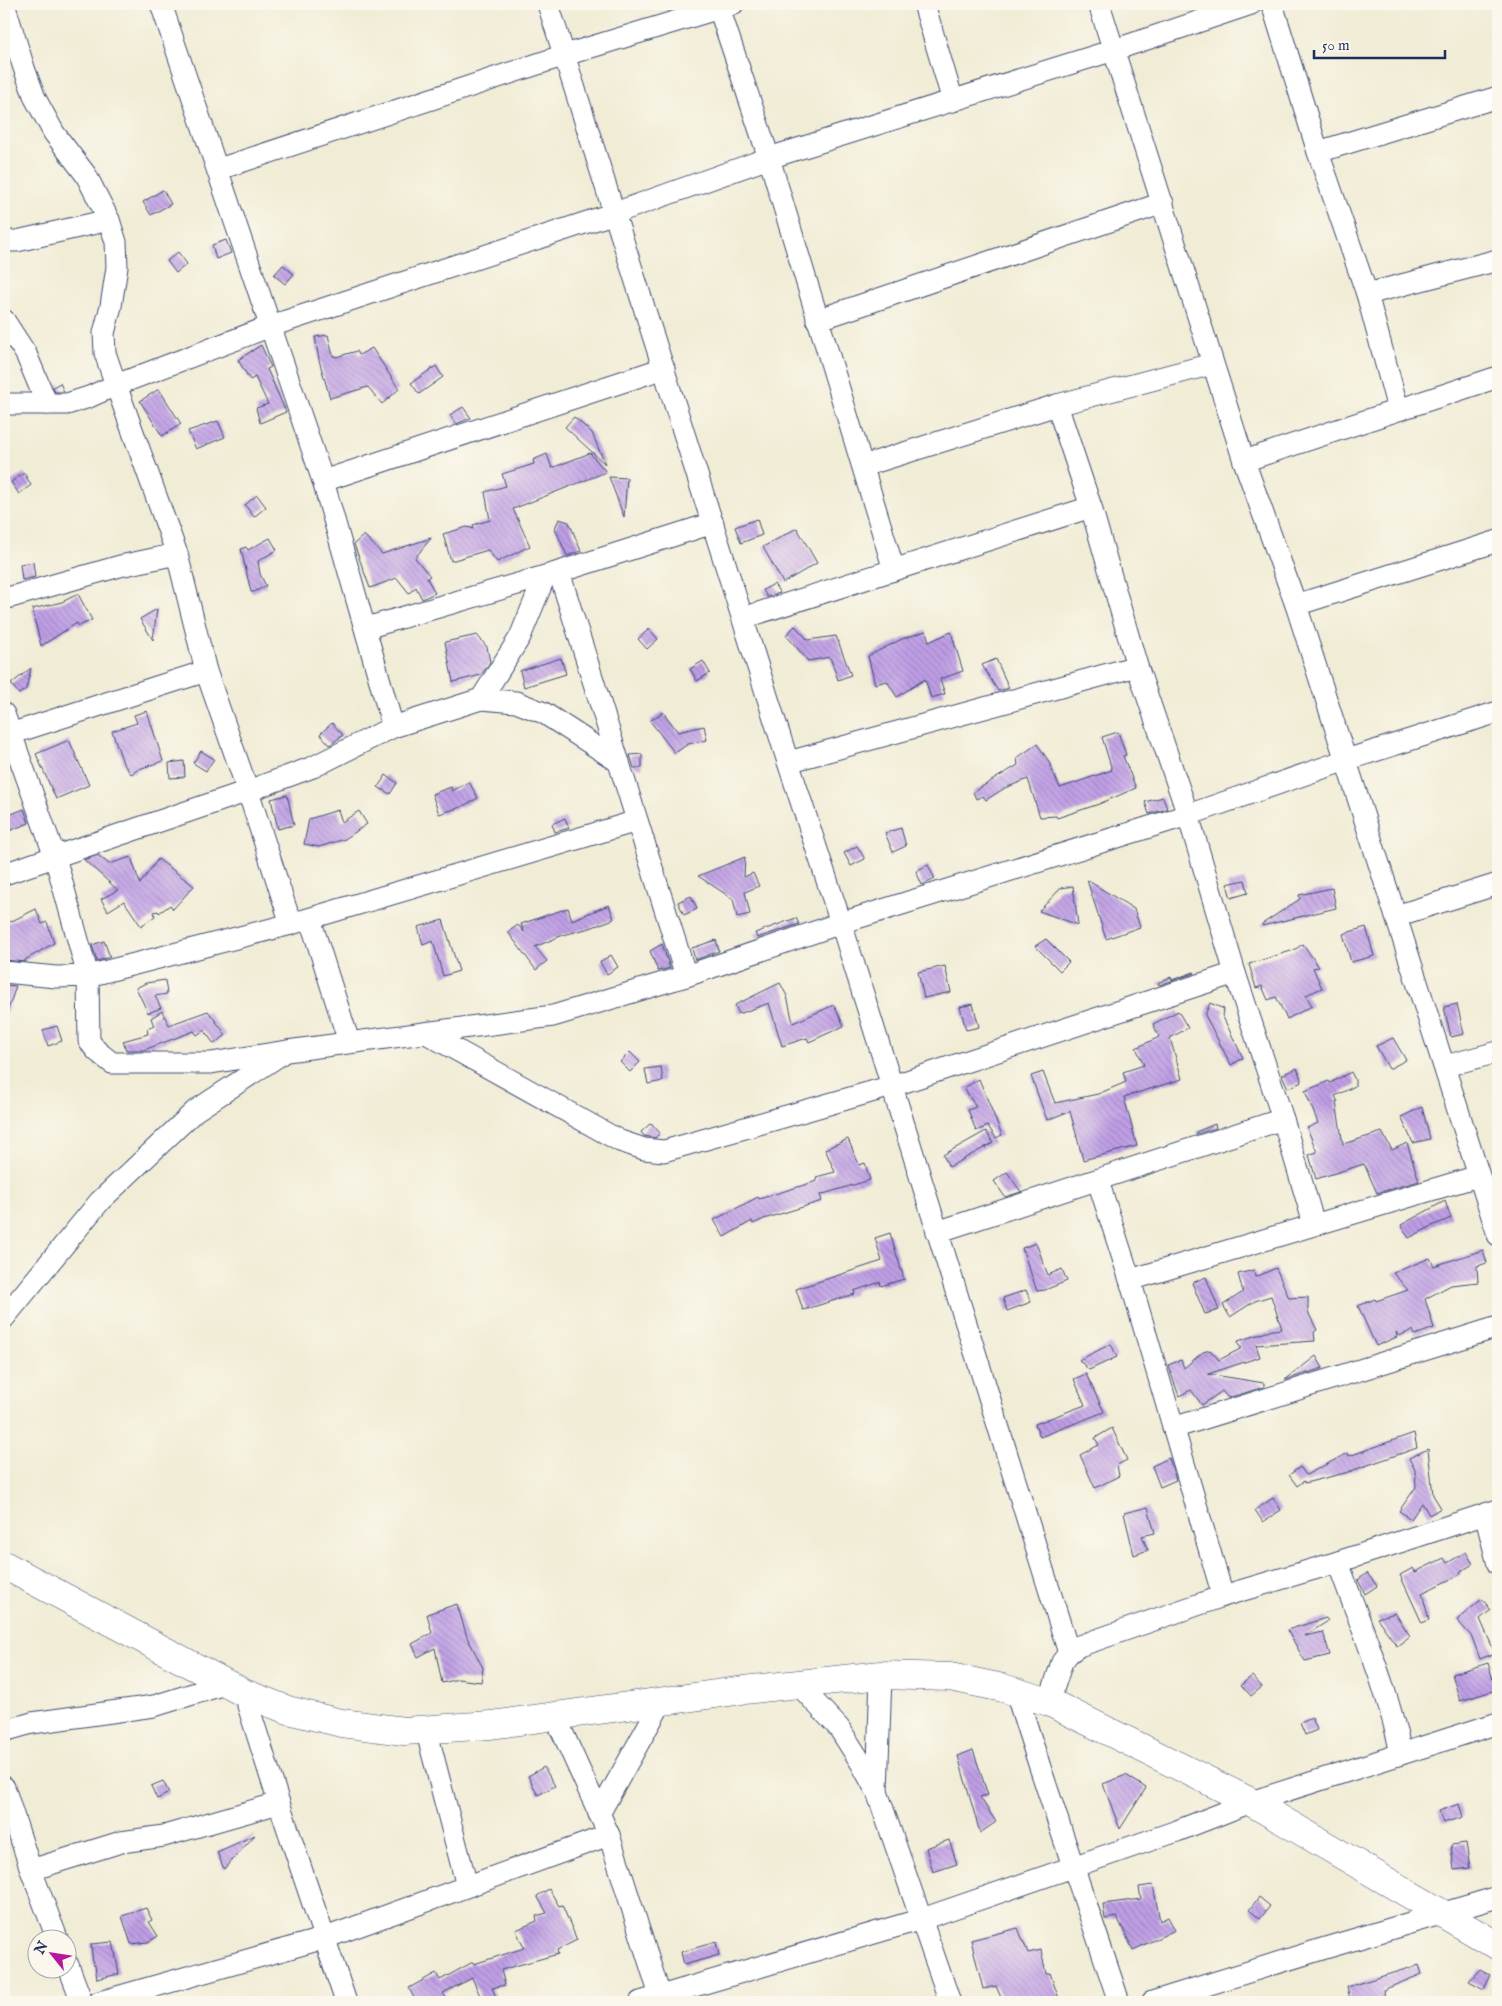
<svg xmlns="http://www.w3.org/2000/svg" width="1502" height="2006" font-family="'IM FELL English',serif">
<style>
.building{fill:url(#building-back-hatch)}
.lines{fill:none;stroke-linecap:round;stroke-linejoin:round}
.minor-casing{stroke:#3b4b70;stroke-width:23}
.secondary-casing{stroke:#3b4b70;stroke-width:29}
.minor{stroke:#fff;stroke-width:21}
.secondary{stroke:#fff;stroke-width:28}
</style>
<defs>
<pattern id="building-back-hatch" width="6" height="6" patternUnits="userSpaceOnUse" patternTransform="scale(1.25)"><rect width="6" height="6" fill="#c09fe6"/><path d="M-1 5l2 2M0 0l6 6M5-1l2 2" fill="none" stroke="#9b82be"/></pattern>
</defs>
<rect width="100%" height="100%" fill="#fbf7ec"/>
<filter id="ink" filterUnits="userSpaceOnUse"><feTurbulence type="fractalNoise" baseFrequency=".02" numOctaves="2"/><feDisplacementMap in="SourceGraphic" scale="10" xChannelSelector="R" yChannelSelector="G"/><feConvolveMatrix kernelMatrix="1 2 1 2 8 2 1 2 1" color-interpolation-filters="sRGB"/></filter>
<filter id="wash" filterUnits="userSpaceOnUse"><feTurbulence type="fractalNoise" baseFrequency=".0096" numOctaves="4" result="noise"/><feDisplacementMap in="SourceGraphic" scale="20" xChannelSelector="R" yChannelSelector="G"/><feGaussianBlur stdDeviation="1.12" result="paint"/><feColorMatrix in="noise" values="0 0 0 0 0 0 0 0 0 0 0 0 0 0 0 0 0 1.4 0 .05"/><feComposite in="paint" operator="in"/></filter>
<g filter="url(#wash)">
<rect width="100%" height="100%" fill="#f1ecd5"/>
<g id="blocks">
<!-- building -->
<g class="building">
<polygon points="163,190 171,204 151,215 143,202"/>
<polygon points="226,240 231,253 216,259 212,245"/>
<polygon points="178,252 187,264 176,273 167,261"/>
<polygon points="283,265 294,274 285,284 274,275"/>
<polygon points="328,335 333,356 335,356 336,357 357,351 359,355 372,348 399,389 382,404 368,387 330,398 319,360 315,337"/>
<polygon points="261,345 271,367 267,369 286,412 260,423 256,408 268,404 255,377 250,380 238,360"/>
<polygon points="436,366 443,377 419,394 411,383"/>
<polygon points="60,383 64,392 55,392 53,387"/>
<polygon points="159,389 181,424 162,436 140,401"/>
<polygon points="463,407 471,418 456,424 450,415"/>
<polygon points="574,417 592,433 605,464 565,427"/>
<polygon points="218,421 225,437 196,449 188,431"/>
<polygon points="590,453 606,472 513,509 530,546 497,562 488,550 451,561 443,534 467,527 474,529 473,525 490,520 485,492 506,486 502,474 534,464 533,460 547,454 552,468"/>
<polygon points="24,473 31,485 19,494 11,482"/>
<polygon points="609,477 627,478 624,517"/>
<polygon points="257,495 266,507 254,517 245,505"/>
<polygon points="559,519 569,522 581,551 567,556 555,528"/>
<polygon points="757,519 762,535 741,543 735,527"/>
<polygon points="797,528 817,563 783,583 763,547"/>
<polygon points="364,535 382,554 431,538 415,558 430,576 427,578 435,593 422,599 416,587 409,593 397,578 370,588 354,544"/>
<polygon points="270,538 277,550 258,561 260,574 266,586 254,592 251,592 241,549 246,547 248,550"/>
<polygon points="33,562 35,577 22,580 20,564"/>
<polygon points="774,584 780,593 767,597 763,590"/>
<polygon points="78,594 92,620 79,626 77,623 41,646 32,609 62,602"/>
<polygon points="157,609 153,640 140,619"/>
<polygon points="795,626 808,640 836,636 851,675 838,680 830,657 808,661 786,635"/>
<polygon points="649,629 658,639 647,649 638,639"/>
<polygon points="926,631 929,642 951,632 963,671 940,679 945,694 931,698 925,679 897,697 887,681 875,684 868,656 902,639"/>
<polygon points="477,635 487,647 490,662 481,675 453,682 445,642"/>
<polygon points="561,658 566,674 524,687 520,671"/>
<polygon points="996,659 1009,688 998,691 982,665"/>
<polygon points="703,661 710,673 697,681 690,669"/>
<polygon points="31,668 26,689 19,694 11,684"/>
<polygon points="147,711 163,761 139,769 131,774 123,763 112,731 137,723 134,715"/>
<polygon points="663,712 678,732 704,726 707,740 688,744 675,753 650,721"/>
<polygon points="332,723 343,735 330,745 320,734"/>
<polygon points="1118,732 1126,755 1123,756 1136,788 1099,804 1057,818 1056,816 1040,817 1028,779 1005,788 986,800 983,796 976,799 973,792 1018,765 1017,758 1037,744 1048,760 1060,788 1112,770 1102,737"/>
<polygon points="69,740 89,785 56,799 36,754"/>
<polygon points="201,751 214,759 206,771 193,763"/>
<polygon points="642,754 642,768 634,768 630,755"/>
<polygon points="184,761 185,777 170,778 169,763"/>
<polygon points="386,775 397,783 390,794 378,787"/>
<polygon points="469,782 478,798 461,807 439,814 432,794 451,787 452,791"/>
<polygon points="287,795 294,825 278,829 271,799"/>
<polygon points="1163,797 1167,809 1149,814 1145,802"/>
<polygon points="24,809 29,823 9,831 4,817"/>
<polygon points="338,810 342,822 359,811 367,824 345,839 319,847 304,844 309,819"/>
<polygon points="565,818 569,828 555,832 552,824"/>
<polygon points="901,828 906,846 893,852 885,833"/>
<polygon points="857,846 865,859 851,866 844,853"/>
<polygon points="98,855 109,864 131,857 140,884 158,859 194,886 173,909 170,905 159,913 158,911 154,912 155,916 141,926 124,901 108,911 101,899 118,890 84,860"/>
<polygon points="745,857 744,877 753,873 759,886 745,892 750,914 737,917 733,899 698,876"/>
<polygon points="928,865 935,879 922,885 916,871"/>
<polygon points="1087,880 1134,909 1140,927 1106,939"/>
<polygon points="1245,880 1248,893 1231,898 1227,884"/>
<polygon points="1073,886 1078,925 1039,911 1061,888"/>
<polygon points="1332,888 1336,908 1262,926 1262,924 1300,899 1299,895"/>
<polygon points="691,896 697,909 684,915 678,902"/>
<polygon points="609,905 614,919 590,928 563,935 535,947 547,961 536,970 508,932 518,925 524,932 521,924 568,908 572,920"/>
<polygon points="36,909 42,924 47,922 54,943 25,960 26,962 4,960 4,925"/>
<polygon points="796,918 799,924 757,938 755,933"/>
<polygon points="443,920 459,971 443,976 433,941 423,945 418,927"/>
<polygon points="1366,927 1374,956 1351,962 1343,934"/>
<polygon points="1046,939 1069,962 1060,971 1035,946"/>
<polygon points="716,940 719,951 695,960 692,948"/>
<polygon points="104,941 110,957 97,961 92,945"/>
<polygon points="662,944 670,968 658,971 650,951"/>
<polygon points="1303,944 1319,967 1313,968 1322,988 1306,995 1312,1006 1287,1019 1276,997 1268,1000 1262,986 1256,988 1249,964 1294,950"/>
<polygon points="611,955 618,967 607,974 600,962"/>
<polygon points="945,966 951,992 924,998 918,972"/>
<polygon points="1194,972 1195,973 1159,985 1158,983 1171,977 1172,980"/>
<polygon points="165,980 167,994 155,996 161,1008 148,1013 136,988 146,983"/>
<polygon points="780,983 787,996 793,1023 834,1005 844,1026 809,1042 807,1038 782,1046 769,1003 739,1014 735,1005"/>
<polygon points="4,985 16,986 7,1013 4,1012"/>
<polygon points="1210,1003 1224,1009 1222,1015 1243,1058 1231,1065 1205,1015"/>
<polygon points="973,1004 979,1027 966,1030 960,1007"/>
<polygon points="1457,1004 1464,1034 1451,1037 1444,1007"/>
<polygon points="162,1011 169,1025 208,1011 226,1035 214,1044 204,1030 197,1035 194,1031 144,1050 126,1050 123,1041 148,1034 147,1029 154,1026 151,1018"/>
<polygon points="1178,1011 1188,1028 1170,1038 1182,1079 1124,1097 1137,1146 1083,1160 1070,1111 1047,1120 1031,1076 1043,1072 1055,1103 1098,1094 1126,1082 1123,1072 1144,1065 1136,1048 1159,1037 1153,1024"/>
<polygon points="57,1026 62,1041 48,1046 43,1030"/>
<polygon points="1393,1038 1406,1060 1389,1069 1376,1046"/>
<polygon points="630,1052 640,1062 630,1072 620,1062"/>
<polygon points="661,1067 663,1081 648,1084 645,1069"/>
<polygon points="1297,1068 1302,1082 1288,1088 1282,1075"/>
<polygon points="1351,1072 1355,1080 1355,1086 1335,1096 1338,1102 1336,1102 1343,1144 1382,1132 1392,1150 1407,1143 1419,1181 1377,1193 1364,1164 1316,1179 1309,1155 1317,1152 1307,1128 1318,1123 1305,1091 1329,1081 1330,1083"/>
<polygon points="979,1079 1002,1135 996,1138 988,1126 976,1131 968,1110 976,1107 964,1088"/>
<polygon points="1422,1107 1430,1139 1413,1143 1401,1117"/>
<polygon points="651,1123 660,1133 655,1138 644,1136 641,1132"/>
<polygon points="1215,1124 1216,1128 1196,1134 1196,1132"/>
<polygon points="986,1131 993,1143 949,1167 943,1155"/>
<polygon points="848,1139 859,1165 865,1163 870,1180 820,1195 822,1201 764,1219 753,1224 752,1221 724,1237 714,1220 758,1197 759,1199 817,1181 816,1177 835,1172 825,1149"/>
<polygon points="1007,1172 1021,1192 1005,1197 994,1181"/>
<polygon points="1445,1201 1451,1218 1432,1226 1409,1238 1401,1225"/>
<polygon points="890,1233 904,1279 881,1286 880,1282 854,1291 855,1294 803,1310 796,1289 882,1261 875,1238"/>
<polygon points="1036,1243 1048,1275 1062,1269 1067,1281 1045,1290 1037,1291 1022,1248"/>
<polygon points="1483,1250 1487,1263 1477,1266 1478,1282 1451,1285 1425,1299 1434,1328 1415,1335 1413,1330 1399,1336 1396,1332 1397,1337 1376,1346 1358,1306 1375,1299 1376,1301 1408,1290 1393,1273 1430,1258 1434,1266"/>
<polygon points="1276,1268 1289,1298 1308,1297 1308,1312 1317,1330 1314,1332 1315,1341 1256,1345 1260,1357 1208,1374 1264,1383 1264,1387 1228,1398 1222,1391 1202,1405 1191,1390 1179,1396 1168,1365 1181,1360 1184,1368 1203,1352 1210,1350 1219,1360 1242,1348 1239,1346 1238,1341 1273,1330 1282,1329 1271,1296 1255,1301 1230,1317 1223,1305 1243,1292 1238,1274 1254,1270 1256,1277"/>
<polygon points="1206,1277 1219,1310 1205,1314 1192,1283"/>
<polygon points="1026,1290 1031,1302 1007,1311 1003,1298"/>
<polygon points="1111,1344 1117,1357 1089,1370 1079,1360"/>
<polygon points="1316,1356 1323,1368 1285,1380"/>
<polygon points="1086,1374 1104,1412 1040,1437 1035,1424 1085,1405 1074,1379"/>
<polygon points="1112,1428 1127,1460 1117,1465 1119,1476 1095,1488 1080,1455 1099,1445 1095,1438"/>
<polygon points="1414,1433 1417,1448 1345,1473 1305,1483 1304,1481 1297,1486 1289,1475 1300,1467 1306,1475 1348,1453 1349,1456"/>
<polygon points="1428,1449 1433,1495 1441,1508 1429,1515 1422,1503 1411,1519 1399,1511 1416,1487 1415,1470 1409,1458"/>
<polygon points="1169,1458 1176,1480 1160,1487 1152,1466"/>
<polygon points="1273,1498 1281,1510 1263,1522 1255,1510"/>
<polygon points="1148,1507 1155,1533 1142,1536 1148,1550 1134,1555 1124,1513"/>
<polygon points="1466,1552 1473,1564 1460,1572 1461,1574 1422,1593 1429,1620 1422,1623 1400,1575 1413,1568 1415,1572 1444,1558 1447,1563"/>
<polygon points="1367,1573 1377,1586 1365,1594 1358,1580"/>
<polygon points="1482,1599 1491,1610 1480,1619 1495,1653 1480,1659 1472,1637 1457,1620"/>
<polygon points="457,1604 467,1637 483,1668 481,1682 458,1679 442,1683 435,1648 418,1657 412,1644 432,1633 427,1614"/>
<polygon points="1395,1613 1410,1636 1397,1646 1377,1618"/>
<polygon points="1326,1618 1328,1621 1305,1636 1323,1632 1330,1655 1305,1661 1287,1630"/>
<polygon points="1488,1663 1496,1690 1460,1701 1452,1674"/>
<polygon points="1252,1676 1262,1687 1251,1696 1241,1685"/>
<polygon points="1312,1718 1317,1730 1305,1735 1300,1723"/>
<polygon points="973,1750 988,1795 980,1797 996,1822 980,1833 958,1756"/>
<polygon points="544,1767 555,1786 538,1795 528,1776"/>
<polygon points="1126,1775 1146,1788 1120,1829 1103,1784"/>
<polygon points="163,1781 169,1793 157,1799 151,1786"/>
<polygon points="1459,1804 1463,1817 1443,1823 1439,1811"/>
<polygon points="255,1835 224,1869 217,1852"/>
<polygon points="949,1840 957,1864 933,1872 926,1848"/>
<polygon points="1466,1843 1470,1868 1454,1870 1451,1845"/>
<polygon points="1153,1885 1160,1921 1168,1917 1175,1930 1133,1950 1117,1917 1105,1919 1103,1904 1141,1899 1139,1887"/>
<polygon points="549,1889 559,1906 562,1905 577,1940 557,1950 558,1954 501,1970 505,1985 492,1988 498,2002 483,2002 472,1978 443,1993 449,2002 416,2002 409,1988 436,1973 440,1980 473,1962 474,1964 524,1948 516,1930 537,1921 536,1916 547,1913 537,1896"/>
<polygon points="1259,1897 1270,1906 1260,1919 1249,1910"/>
<polygon points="146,1908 152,1920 149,1922 158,1936 148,1942 131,1944 122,1916"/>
<polygon points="1018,1928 1028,1953 1041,1950 1046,1974 1050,1973 1060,2002 1003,2002 996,1986 983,1989 971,1940"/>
<polygon points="113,1942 119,1974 97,1979 95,1965 93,1965 91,1944"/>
<polygon points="716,1942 719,1955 684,1965 681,1952"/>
<polygon points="1419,1965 1422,1974 1383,1990 1386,2002 1351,2002 1347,1987"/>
<polygon points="1480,1969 1491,1975 1484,1989 1469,1981"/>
</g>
</g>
</g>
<g filter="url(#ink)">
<use href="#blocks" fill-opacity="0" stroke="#3b4b70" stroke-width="1"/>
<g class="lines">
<!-- minor casing -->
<g class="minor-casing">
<g id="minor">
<polyline points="161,4 323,481 393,727"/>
<polyline points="548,4 788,762 841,923 1069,1653"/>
<polyline points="924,4 953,101"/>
<polyline points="1099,4 1244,461 1296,605 1498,1235"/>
<polyline points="1272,4 1318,152 1367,294 1398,409"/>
<polyline points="719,8 769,158 894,570"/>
<polyline points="1318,152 1498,97"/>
<polyline points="219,169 565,55 733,4"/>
<polyline points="4,241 17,241 109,220"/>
<polyline points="1367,294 1498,260"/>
<polyline points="4,320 26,354 47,404"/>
<polyline points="817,320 1163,203"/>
<polyline points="4,404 67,404 89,397 116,385 105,353 104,333 111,306 117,267 116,242 109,220 86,175 54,133 35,98 24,68 4,4"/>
<polyline points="1057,405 1091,507 1137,666 1188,815 1235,973 1283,1119 1314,1224"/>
<polyline points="1244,461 1498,377"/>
<polyline points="863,466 1057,405 1212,364"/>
<polyline points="323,481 664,368"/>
<polyline points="559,572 686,976"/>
<polyline points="4,599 120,566 177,554"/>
<polyline points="1296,605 1498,541"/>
<polyline points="743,618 1091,507"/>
<polyline points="366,628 559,572 713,523"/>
<polyline points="481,699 520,637 545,576"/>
<polyline points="4,714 55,857 88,976 291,924 248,791 206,671 177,554 116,385 271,326 615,213 769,158 1114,50 1251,4"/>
<polyline points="4,736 206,671"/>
<polyline points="788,762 1137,666"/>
<polyline points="4,874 248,791 313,767 393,727 481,699 516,702 544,713 619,762"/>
<polyline points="1396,916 1498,884"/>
<polyline points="310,919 349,1042"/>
<polyline points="291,924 637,821"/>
<polyline points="4,972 56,977 88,976 89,1041 97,1051 112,1063 211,1063 287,1051 553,1016 686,976 841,923 1188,815 1346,760 1498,712"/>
<polyline points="426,1033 620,1141 644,1149 664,1151 892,1086 1235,973"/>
<polyline points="1445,1066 1498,1052"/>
<polyline points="1098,1181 1130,1280 1223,1596"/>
<polyline points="937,1232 1283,1119"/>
<polyline points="1130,1280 1478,1176"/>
<polyline points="4,1318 100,1201 195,1111 280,1055"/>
<polyline points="1173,1428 1498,1327"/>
<polyline points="1485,1514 1498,1564"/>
<path d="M 1338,1562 C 1360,1625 1388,1688 1401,1754"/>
<polyline points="798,1684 839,1728 860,1761 877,1792 950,2002"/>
<path d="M 1016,1692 C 1048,1796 1085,1899 1119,2002"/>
<polyline points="244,1693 279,1803 346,2002"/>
<polyline points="1049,1702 1062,1662 1069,1653 1079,1646 1223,1596 1338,1562 1498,1510"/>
<polyline points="555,1716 609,1835 662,2002"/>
<polyline points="426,1729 467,1886"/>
<polyline points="4,1731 32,1723 154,1706 225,1684"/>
<polyline points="4,1787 31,1870 57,1938"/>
<polyline points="877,1792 881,1675"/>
<polyline points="599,1814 662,1701"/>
<polyline points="31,1870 121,1842 164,1836 279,1803"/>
<polyline points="68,1965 82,2002"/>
<polyline points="99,2002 325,1938 609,1835"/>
<polyline points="640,2002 922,1919 1177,1831 1251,1802 1498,1723"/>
<polyline points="1152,2002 1322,1949 1498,1897"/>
</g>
</g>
<!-- secondary casing -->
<g class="secondary-casing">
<polyline id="secondary" points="4,1565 244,1693 288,1710 341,1723 404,1731 491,1725 744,1690 881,1675 950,1677 1003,1688 1049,1702 1251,1802 1498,1946"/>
</g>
<!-- minor -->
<use href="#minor" class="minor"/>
<!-- secondary -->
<use href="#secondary" class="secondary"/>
</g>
</g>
<!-- margin -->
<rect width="1502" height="2006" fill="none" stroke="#fbf7ec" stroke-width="20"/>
<!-- north arrow -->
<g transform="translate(52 1954) rotate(300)"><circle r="24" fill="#fbf7ec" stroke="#a1a7b3"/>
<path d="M0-4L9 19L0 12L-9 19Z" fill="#b5179e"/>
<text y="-8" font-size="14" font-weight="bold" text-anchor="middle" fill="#1b2f5e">N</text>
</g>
<!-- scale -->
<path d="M1314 50v8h131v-8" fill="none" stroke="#1b2f5e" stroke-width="2.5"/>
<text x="1322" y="50" font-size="15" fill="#1b2f5e" stroke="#fbf7ec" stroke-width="4" paint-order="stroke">50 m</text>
</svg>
